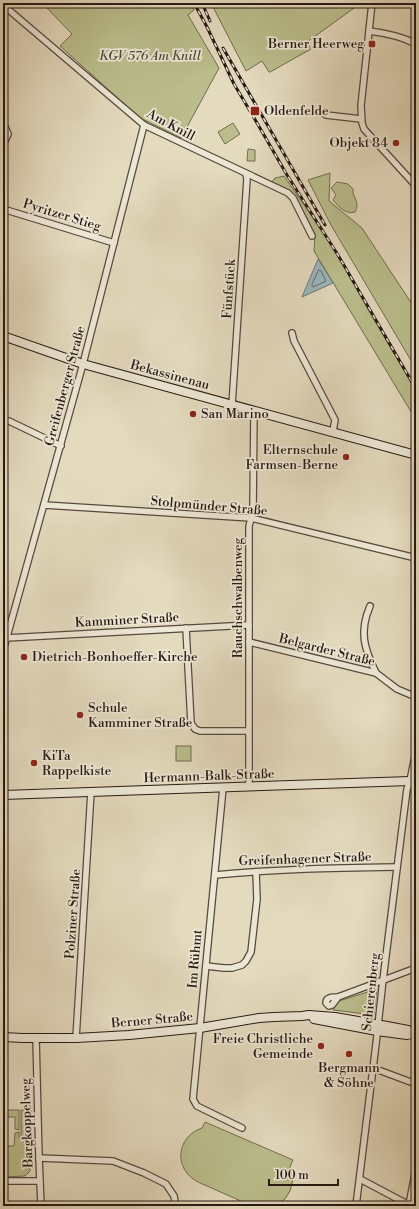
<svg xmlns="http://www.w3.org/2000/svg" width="419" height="1209" font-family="'Libre Bodoni',serif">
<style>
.green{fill:#bbbd8c;stroke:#716b50}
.water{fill:#9bb7bd;stroke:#6d7879}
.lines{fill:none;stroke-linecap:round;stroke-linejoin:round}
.shore{stroke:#616868;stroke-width:1}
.street-casing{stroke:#56493e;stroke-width:8}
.secondary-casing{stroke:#271913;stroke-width:10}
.street{stroke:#ede7d5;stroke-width:5.5}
.secondary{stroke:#ede7d5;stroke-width:8}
.rail-casing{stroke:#271913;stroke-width:3}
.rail{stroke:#ede7d5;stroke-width:1.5;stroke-dasharray:4.5;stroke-linecap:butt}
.poi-dot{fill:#8f2418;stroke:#ede7d5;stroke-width:1.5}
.labels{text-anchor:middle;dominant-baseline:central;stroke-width:3.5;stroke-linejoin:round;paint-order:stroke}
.poi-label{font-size:13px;fill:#271913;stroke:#ede7d5;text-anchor:start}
.park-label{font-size:13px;font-style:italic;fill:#534a37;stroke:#ede7d5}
.street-label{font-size:13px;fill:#271913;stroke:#ede7d5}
</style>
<rect width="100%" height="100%" fill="#e4dabe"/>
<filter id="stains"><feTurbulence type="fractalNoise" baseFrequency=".005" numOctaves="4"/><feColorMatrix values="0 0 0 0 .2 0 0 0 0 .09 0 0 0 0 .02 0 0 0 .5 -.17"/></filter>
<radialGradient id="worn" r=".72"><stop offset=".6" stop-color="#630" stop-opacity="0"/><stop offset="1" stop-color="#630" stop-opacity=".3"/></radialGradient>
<!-- green -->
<g class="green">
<polygon points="44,3 190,3 194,10 188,15 219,68 181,138 140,118 60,46 72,34 47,8"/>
<polygon points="211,3 361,3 307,42 311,49 270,72 269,72 262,61 246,71"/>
<polygon points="233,123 240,134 225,144 218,132"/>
<polygon points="248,149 255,150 255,161 247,161"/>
<polygon points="330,173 329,201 362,228 416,310 416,369 331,225 308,180"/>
<polygon points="284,176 333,247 369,311 416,391 416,420 314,251 315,234 294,195 272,182 275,178"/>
<path d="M 337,182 L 348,184 L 353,189 C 352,198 361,202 355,212 C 346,215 339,207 333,200 L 336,195 L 331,188 Z"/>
<rect x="176" y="746" width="15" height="15"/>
<polygon points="377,989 374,1015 333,1010 339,1001"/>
<polygon points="3,1110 19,1110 19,1130 15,1129 15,1117 6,1117 6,1146 14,1146 15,1133 19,1132 19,1137 21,1137 21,1110 31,1110 32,1140 28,1139 26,1142 30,1156 30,1171 25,1176 3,1177"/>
<path d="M 205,1122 L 293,1160 L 290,1167 L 293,1179 L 290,1191 L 285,1199 L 275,1206 L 252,1206 L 198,1182 C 173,1169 176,1137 202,1128 Z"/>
</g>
<!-- water -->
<polygon class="water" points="318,259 333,283 302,297"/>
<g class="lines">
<!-- shore -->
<polygon class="shore" points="319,270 321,271 326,281 313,287 312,285"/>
<!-- street casing -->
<g class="street-casing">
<g id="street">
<polyline points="372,3 361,106 362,123 364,129 416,186"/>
<polyline points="3,5 144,125 288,193 293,198 312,236"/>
<path d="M 369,31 C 386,33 401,36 416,44"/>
<polyline points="320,111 326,115 361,119"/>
<polyline points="3,126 5,127 8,134 3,145"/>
<polyline points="3,209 114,243"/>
<polyline points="292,333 294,341 335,420 333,431"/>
<polyline points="232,405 247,179 246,174"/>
<polyline points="3,421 9,421 61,446"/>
<polyline points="44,505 251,518 416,558"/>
<path d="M 370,606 C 359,632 364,648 376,673"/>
<polyline points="186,628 191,723 195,729 200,731 248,731"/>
<polyline points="3,637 6,638 249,625"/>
<polyline points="249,642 376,673 397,689 416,697"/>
<polyline points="3,651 83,364 144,125"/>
<polyline points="249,786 249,526 253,512 254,411"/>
<polyline points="223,788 193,1099 197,1106 242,1128"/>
<path d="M 215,875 C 275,869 336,868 397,867"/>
<polyline points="206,966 224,968 232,968 242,965 246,961 251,952 257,899 256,872"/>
<path d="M 338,997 L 332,1005 L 329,1006 L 326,1003 C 326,997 332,997 338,997 L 416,968"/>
<polyline points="36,1038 39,1158 41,1206"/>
<polyline points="76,1038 91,792"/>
<polyline points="373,1068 416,1084"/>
<polyline points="39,1158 113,1161 144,1173 166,1184 174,1196 176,1206"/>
<polyline points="360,1179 411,1206"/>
<polyline points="3,1181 40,1181"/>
<polyline points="409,1205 416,1168"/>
<polyline points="356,1206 376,1044 383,980 407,789 410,781 416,751"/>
</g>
</g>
<!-- secondary casing -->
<g class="secondary-casing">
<g id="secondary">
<polyline points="3,336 83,364 416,455"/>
<polyline points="3,795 410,781 416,782"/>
<polyline points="314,1019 377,1031 407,1035 411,1034"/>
<polyline points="3,1037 23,1038 76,1038 129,1035 200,1028 259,1018 274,1017 302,1016 309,1015 335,1017 387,1026 408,1030 414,1034"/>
</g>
</g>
<!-- street -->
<use href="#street" class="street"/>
<!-- secondary -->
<use href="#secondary" class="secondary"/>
<!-- rail casing -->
<g class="rail-casing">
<g id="rail">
<polyline points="194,3 207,27 234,84 253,116 287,175 338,255 416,389"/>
<polyline points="202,3 210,21"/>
<polyline points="223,48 325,225"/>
</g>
</g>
<!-- rail -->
<use href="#rail" class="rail"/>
</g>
<!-- markers -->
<g class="poi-dot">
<rect x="368" y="40" width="8" height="8" rx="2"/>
<rect x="250" y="106" width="10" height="10" rx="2"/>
<circle cx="396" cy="143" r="4"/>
<circle cx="193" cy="414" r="4"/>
<circle cx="346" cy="457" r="4"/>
<circle cx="24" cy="657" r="4"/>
<circle cx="80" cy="715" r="4"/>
<circle cx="34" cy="763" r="4"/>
<circle cx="321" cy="1046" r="4"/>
<circle cx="349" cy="1054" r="4"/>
</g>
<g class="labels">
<!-- poi labels -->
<g class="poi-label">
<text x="364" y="44" text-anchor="end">Berner Heerweg</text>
<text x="264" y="111">Oldenfelde</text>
<text x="388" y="143" text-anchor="end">Objekt 84</text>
<text x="201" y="414">San Marino</text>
<text x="338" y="450" text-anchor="end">Elternschule<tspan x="338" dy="15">Farmsen-Berne</tspan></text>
<text x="32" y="657">Dietrich-Bonhoeffer-Kirche</text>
<text x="88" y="708">Schule<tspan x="88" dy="15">Kamminer Straße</tspan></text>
<text x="42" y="756">KiTa<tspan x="42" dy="15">Rappelkiste</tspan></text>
<text x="313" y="1039" text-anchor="end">Freie Christliche<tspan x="313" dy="15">Gemeinde</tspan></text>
<text x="349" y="1068" text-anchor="middle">Bergmann<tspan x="349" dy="15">&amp; Söhne</tspan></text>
</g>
<!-- park labels -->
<g class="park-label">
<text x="150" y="56">KGV 576 Am Knill</text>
</g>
<!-- street labels -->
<g class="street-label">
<text transform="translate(171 125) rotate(28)">Am Knill</text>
<text transform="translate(62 215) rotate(17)">Pyritzer Stieg</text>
<text transform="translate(229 289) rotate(-86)">Fünfstück</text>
<text transform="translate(170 375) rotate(15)">Bekassinenau</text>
<text transform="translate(65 386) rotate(-75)">Greifenberger Straße</text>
<text transform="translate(209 506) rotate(5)">Stolpmünder Straße</text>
<text transform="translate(238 598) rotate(-90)">Rauchschwalbenweg</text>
<text transform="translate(127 620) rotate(-3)">Kamminer Straße</text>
<text transform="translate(327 650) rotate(14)">Belgarder Straße</text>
<text transform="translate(209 776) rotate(-2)">Hermann-Balk-Straße</text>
<text transform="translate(305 859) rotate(-2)">Greifenhagener Straße</text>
<text transform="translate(73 914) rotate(-86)">Polziner Straße</text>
<text transform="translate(195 959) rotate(-85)">Im Rühmt</text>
<text transform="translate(371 992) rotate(-84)">Schierenberg</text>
<text transform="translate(152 1020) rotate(-5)">Berner Straße</text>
<text transform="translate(27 1123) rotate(-92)">Bargkoppelweg</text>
</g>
</g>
<!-- margin -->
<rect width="419" height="1209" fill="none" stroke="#e4dabe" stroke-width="16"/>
<rect x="4" y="4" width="411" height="1201" fill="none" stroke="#271913" stroke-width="2"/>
<rect x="8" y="8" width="403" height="1193" fill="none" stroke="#271913"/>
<!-- scale -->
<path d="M269 1179v6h69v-6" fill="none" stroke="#271913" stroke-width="2"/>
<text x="275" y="1179" font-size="12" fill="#271913" stroke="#ede7d5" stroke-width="3" paint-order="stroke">100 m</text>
<rect width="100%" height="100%" filter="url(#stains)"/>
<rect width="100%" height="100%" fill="url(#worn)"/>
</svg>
